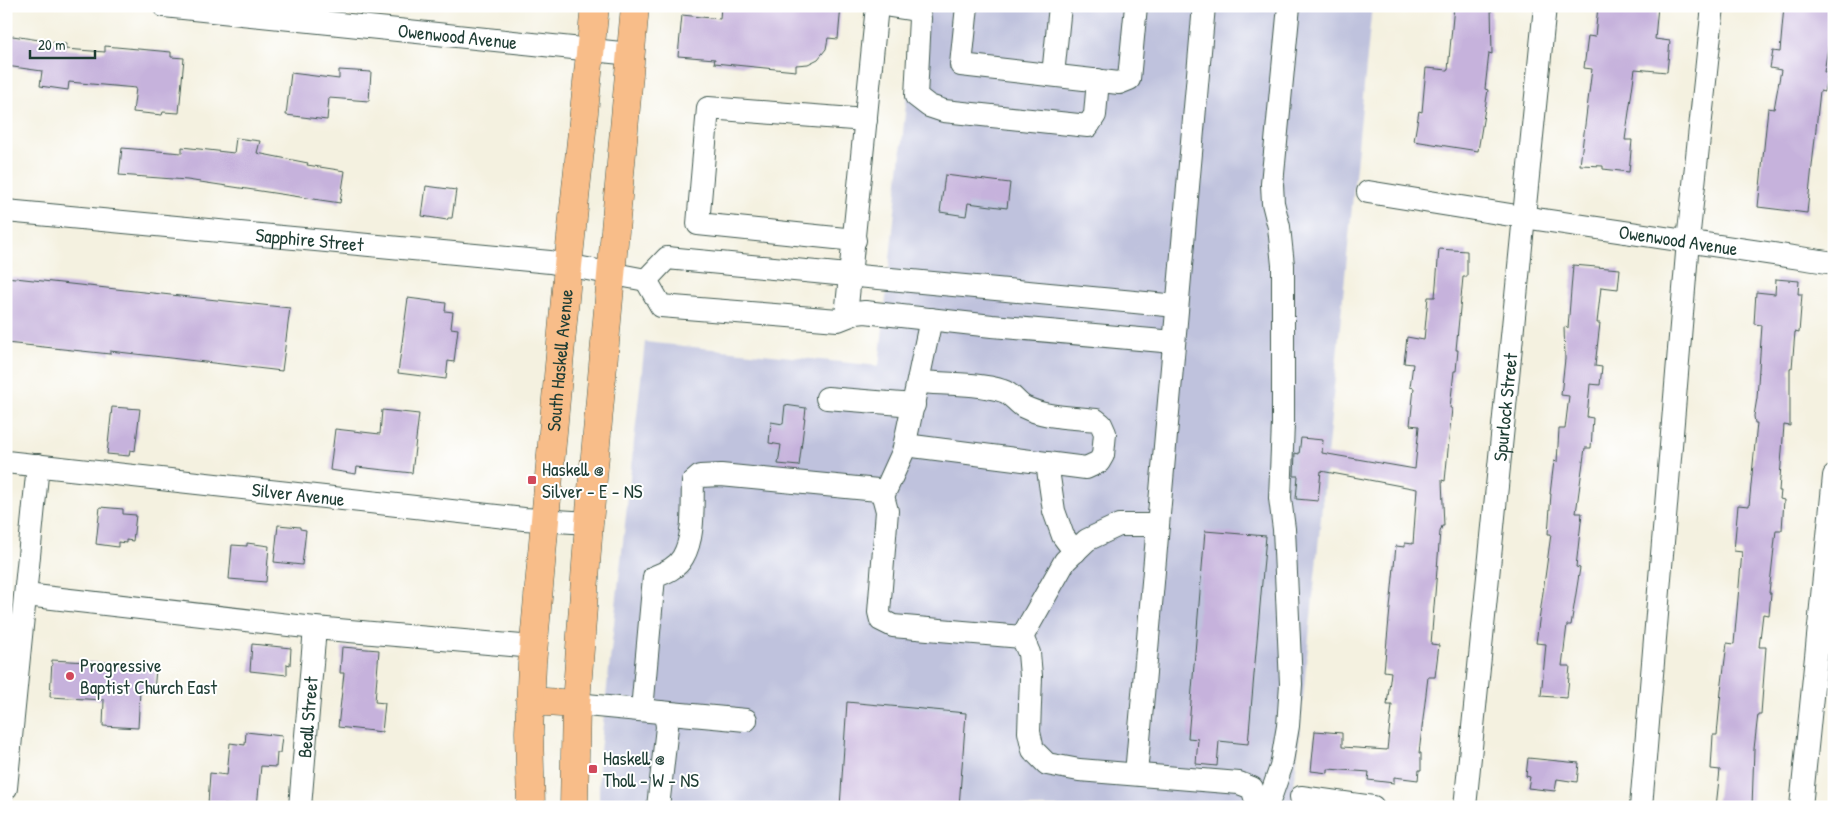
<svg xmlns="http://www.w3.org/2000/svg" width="1840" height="813" font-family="'Patrick Hand',sans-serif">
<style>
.industrial{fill:#bfc2dd}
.building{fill:#c6b2dc}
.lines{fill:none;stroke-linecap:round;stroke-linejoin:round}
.minor-casing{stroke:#3f584e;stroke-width:24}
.major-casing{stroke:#3f584e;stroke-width:29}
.minor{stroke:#fff;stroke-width:22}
.major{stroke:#f8bd89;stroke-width:28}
.poi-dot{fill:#d1495b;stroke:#fff;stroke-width:2}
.labels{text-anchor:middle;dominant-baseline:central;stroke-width:4;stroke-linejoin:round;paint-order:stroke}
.street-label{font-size:19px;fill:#1f3d34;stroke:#fff}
.poi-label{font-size:19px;fill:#1f3d34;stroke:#fff;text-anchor:start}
</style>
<rect width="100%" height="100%" fill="#fff"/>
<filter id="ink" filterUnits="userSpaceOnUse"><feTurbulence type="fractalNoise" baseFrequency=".02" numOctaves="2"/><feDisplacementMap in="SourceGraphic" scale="10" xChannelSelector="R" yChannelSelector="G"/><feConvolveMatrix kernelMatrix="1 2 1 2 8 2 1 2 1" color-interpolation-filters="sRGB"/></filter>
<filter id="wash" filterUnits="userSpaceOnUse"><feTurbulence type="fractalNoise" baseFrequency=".0096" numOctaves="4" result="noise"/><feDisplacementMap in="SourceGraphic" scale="20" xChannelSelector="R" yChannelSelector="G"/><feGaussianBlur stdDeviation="1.12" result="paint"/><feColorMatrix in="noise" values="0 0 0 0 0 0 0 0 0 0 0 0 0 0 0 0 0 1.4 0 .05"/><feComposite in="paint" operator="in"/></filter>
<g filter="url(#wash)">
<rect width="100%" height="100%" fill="#f4f1e0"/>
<!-- industrial -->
<polygon class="industrial" points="916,6 1372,6 1292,807 599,807 599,760 645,342 879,366"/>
<g id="blocks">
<!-- building -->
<g class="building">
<polygon points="721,6 841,6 838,39 828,38 826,49 818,59 808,64 796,65 796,71 714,63 715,59 678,56 682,15 720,19"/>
<polygon points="1454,6 1491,6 1492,54 1489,53 1485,89 1488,90 1478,151 1414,141 1419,111 1422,112 1426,68 1448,70"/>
<polygon points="1598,6 1658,6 1655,39 1670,41 1667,72 1635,69 1625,140 1632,140 1629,172 1603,169 1603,166 1580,165 1592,69 1584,68 1588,36 1595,37"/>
<polygon points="1784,6 1832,8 1831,30 1824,72 1828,72 1824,92 1820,91 1807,213 1758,207 1768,108 1774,109 1781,70 1770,68 1773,51 1780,52"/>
<polygon points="6,35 66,44 65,49 105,52 105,46 171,52 171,57 184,58 179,113 163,112 162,115 133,112 136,88 69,82 68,90 40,86 42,71 6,66"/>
<polygon points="339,70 371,72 369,101 329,98 327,120 286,115 291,73 339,79"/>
<polygon points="236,138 260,141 257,153 308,163 307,165 345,171 340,203 187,180 119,175 122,148 182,153 182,147 234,153"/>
<polygon points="945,175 1010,183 1007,208 968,203 966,216 940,212"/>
<polygon points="426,186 456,190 452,218 448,218 447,220 422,216"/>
<polygon points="1439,249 1467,251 1467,277 1463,277 1456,350 1458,350 1456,371 1454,371 1450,408 1452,408 1445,481 1442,480 1444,526 1442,526 1440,532 1431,644 1439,645 1435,677 1428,677 1419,753 1421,753 1421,770 1419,770 1418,780 1394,777 1394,783 1368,780 1369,772 1328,769 1328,773 1311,771 1315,731 1342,733 1342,747 1387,750 1392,705 1387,705 1391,672 1384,671 1396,546 1405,547 1405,543 1413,544 1417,489 1321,471 1318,501 1296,499 1298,476 1294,476 1295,453 1299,454 1301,438 1323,440 1322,453 1415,469 1419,426 1410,425 1414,388 1410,387 1413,364 1404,363 1407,337 1424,340 1428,297 1435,297"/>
<polygon points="1573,265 1620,269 1618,289 1601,287 1597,323 1600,323 1595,366 1602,367 1600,385 1590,384 1587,417 1593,418 1591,448 1585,448 1576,513 1582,513 1576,567 1580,568 1571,625 1567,625 1562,666 1570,666 1567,698 1541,696 1546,644 1536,643 1551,534 1548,534 1551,494 1550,494 1554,461 1557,462 1559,429 1565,429 1569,396 1561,395 1565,359 1564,327 1568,328"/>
<polygon points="6,277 290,308 282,371 110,351 110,354 6,343"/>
<polygon points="1776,279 1799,281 1798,294 1802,294 1799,333 1795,332 1792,368 1790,368 1790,426 1784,425 1779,491 1781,491 1780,499 1784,500 1782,530 1776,530 1769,593 1771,593 1769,615 1763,614 1759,647 1766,647 1761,714 1758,714 1754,749 1752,807 1716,807 1720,770 1711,769 1713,735 1717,735 1721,691 1727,643 1734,644 1742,552 1734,551 1738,505 1749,506 1757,423 1755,423 1754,416 1757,398 1762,325 1754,324 1756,292 1775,294"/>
<polygon points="408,298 446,303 445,311 453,312 451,328 458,329 454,362 448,361 446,379 398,373"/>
<polygon points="785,405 806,408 799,466 778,464 781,445 769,443 771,422 783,424"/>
<polygon points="112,407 140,409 135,451 130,450 129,456 107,454"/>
<polygon points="382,410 419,414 412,473 357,467 356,474 330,470 335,429 380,434"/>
<polygon points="100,507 123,509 123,514 136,515 133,541 126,540 126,543 118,542 118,547 96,544"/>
<polygon points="278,525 300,527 300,529 306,530 302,565 274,562"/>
<polygon points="1205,531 1266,536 1248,744 1219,741 1217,766 1196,764 1198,739 1188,738"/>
<polygon points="247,543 269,546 266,582 229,579 232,545 247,546"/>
<polygon points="252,644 291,648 290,665 287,664 287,675 250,671"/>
<polygon points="342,647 379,650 375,702 385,703 382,732 338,727 344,673 340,673"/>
<polygon points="52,660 140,665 140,668 156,669 154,691 140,690 138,728 103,726 104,700 50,697"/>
<polygon points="847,702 966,713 959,807 840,807"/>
<polygon points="246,732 282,736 280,753 277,753 276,767 261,766 257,807 208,804 210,773 227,775 230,743 245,745"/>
<polygon points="1528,758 1579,763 1577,782 1557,779 1555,791 1528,788 1530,777 1526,776"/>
</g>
</g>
</g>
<g filter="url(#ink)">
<use href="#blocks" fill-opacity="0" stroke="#3f584e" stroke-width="1"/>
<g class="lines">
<!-- minor casing -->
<g class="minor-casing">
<g id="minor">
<path id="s1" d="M 164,6 L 631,54"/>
<polyline points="890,6 916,10 920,18 916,96 929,106 944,111 1088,126 1095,115 1098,80"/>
<polyline points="967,6 961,65 1119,83 1129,79 1136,6"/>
<polyline points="1053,75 1060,6"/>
<path id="s2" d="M 1368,192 L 1523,217 L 1834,263"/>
<path id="s3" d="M 6,211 L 550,262 L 646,280"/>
<polyline points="855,240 698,224 708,108 866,120"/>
<polyline points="646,280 661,306 838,320 856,313 865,312 992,326 1174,342"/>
<polyline points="646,280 667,258 1177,306"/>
<polyline points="846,316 877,6"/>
<polyline points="827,398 914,405"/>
<path d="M 905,445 L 1086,468 L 1099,462 L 1103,455 L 1105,433 L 1101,424 L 1096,420 C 1072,417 1046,418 1024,407 C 1017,403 1011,393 1003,391 C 980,383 944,384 919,382"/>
<path id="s4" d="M 6,462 L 524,519 L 589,523"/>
<polyline points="1047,463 1054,511 1063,536 1075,552"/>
<polyline points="883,496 903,452 931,319"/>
<polyline points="26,595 315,628 533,647"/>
<polyline points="1022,637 1029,653 1031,676 1029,732 1033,750 1047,764 1079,770 1239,783 1252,788 1258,807"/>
<polyline points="1022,637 1065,561 1087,540 1119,525 1158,525"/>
<polyline points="576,704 660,712 666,719 667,727 658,807"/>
<path d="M 642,710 L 654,577 C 665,573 677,568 683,557 C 695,536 692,506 693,482 L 700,476 L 721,475 L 878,490 L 883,496 L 887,511 L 879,612 L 881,620 L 893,626 L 1022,637"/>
<polyline points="660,712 746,720"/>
<polyline points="1136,774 1204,6"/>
<polyline points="6,788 38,465"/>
<polyline points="1301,797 1373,807"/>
<path id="s5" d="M 300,807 L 315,628"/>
<polyline points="1267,807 1281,767 1288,726 1291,684 1284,529 1280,498 1283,423 1283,265 1279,227 1273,203 1272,184 1289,6"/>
<path id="s6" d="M 1465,807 L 1545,6"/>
<polyline points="1641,807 1688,241 1713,6"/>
<polyline points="1801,807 1834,476"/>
</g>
</g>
<!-- major casing -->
<g class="major-casing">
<g id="major">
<polyline points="530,701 576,704"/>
<path id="s7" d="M 531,807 L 529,732 L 532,664 L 568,266 L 595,6"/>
<polyline points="574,807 576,704 589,523 635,6"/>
</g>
</g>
<!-- minor -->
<use href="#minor" class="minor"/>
<!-- major -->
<use href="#major" class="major"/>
</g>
</g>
<!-- markers -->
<g class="poi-dot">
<rect x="527" y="475" width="10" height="10" rx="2.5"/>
<circle cx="70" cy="676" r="5"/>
<rect x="588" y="764" width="10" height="10" rx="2.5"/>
</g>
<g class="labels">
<!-- street labels -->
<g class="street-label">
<text stroke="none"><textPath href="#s1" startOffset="295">Owenwood Avenue</textPath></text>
<text stroke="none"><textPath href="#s3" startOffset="305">Sapphire Street</textPath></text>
<text stroke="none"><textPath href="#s2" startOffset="314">Owenwood Avenue</textPath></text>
<text stroke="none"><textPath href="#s7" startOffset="448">South Haskell Avenue</textPath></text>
<text stroke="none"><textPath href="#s6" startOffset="402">Spurlock Street</textPath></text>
<text stroke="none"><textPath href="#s4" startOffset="294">Silver Avenue</textPath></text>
<text stroke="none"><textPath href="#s5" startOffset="90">Beall Street</textPath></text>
</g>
<!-- poi labels -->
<g class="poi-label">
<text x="542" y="469">Haskell @<tspan x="542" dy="22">Silver - E - NS</tspan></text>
<text x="80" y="665">Progressive<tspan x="80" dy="22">Baptist Church East</tspan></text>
<text x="603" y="758">Haskell @<tspan x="603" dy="22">Tholl - W - NS</tspan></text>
</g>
</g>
<!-- margin -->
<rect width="1840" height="813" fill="none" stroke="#fff" stroke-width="25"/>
<!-- scale -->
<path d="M30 50v8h65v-8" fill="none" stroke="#1f3d34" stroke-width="2.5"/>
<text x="38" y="50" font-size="15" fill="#1f3d34" stroke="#ffffff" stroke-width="4" paint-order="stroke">20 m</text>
</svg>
